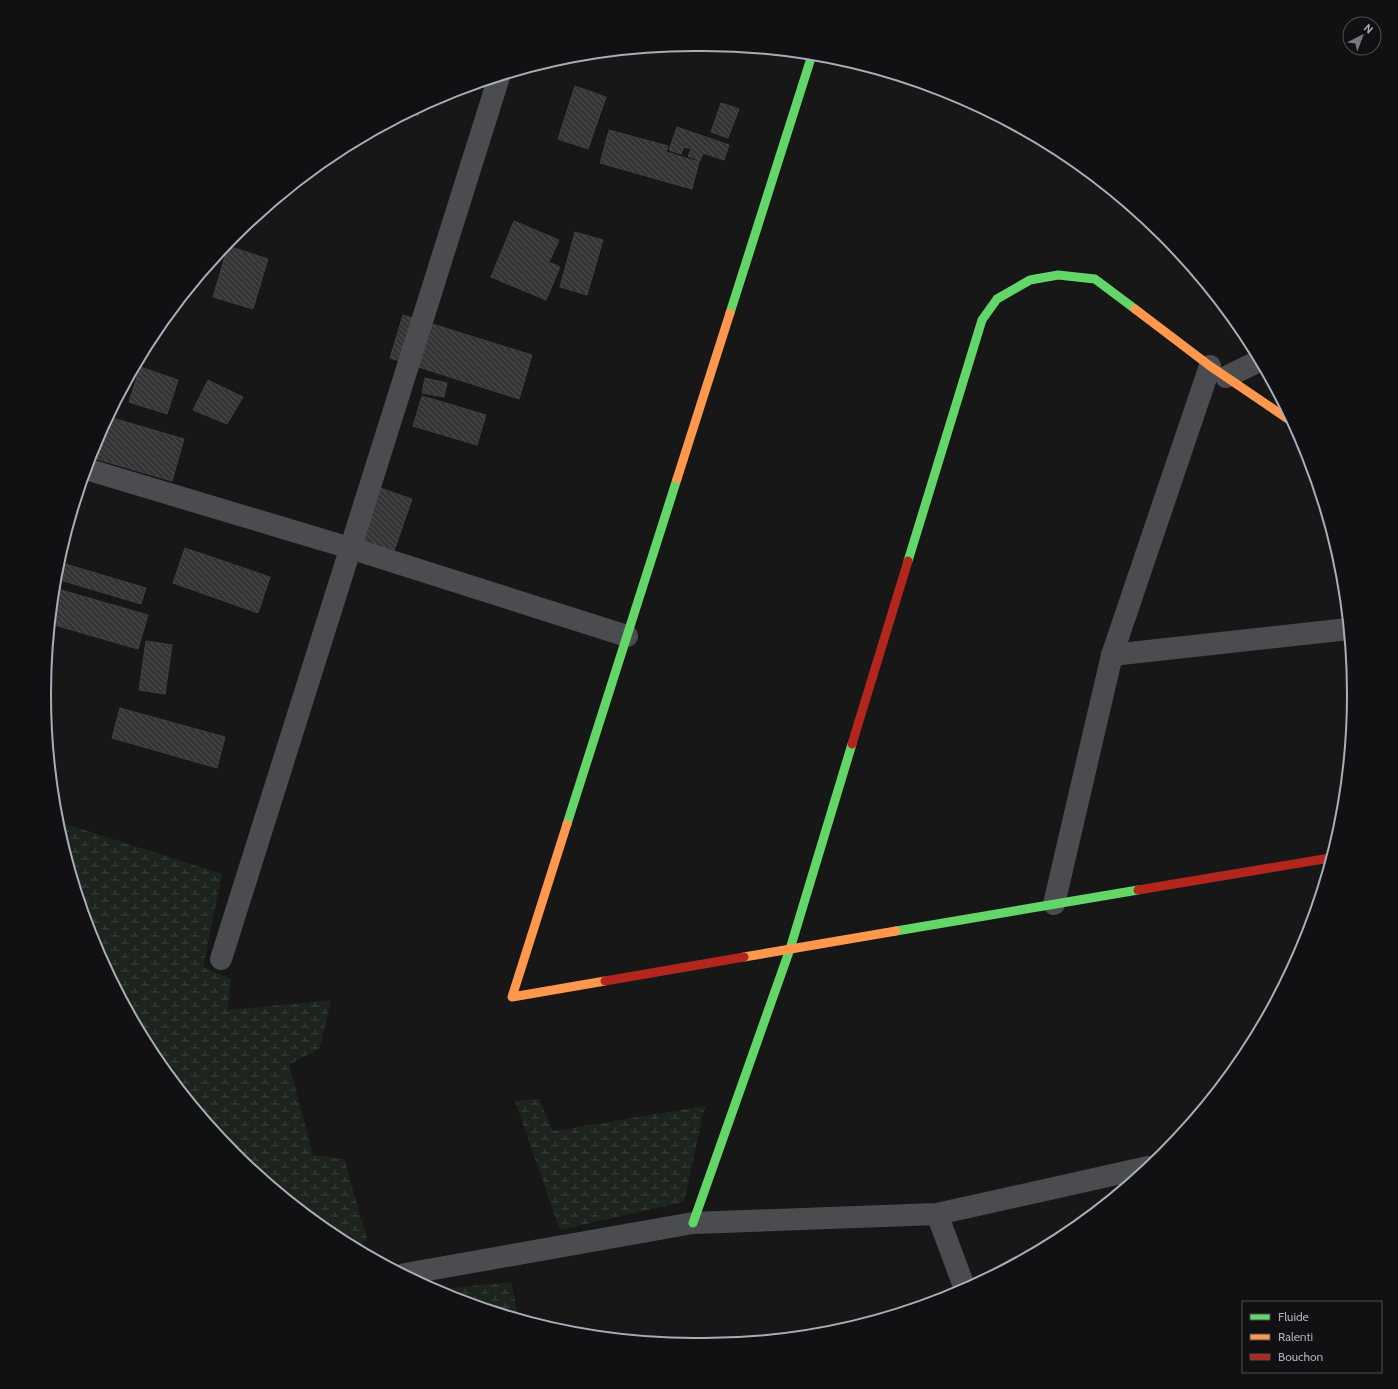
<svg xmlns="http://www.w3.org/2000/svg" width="1398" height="1389" font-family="Cabin,sans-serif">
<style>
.wetland{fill:url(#wetland-marsh)}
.building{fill:url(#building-back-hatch);stroke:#3f4043}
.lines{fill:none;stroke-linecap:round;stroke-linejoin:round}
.street{stroke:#4b4c50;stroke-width:22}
.fast{stroke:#63d668;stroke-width:9}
.slow{stroke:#ff974d;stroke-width:9}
.jam{stroke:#b3261e;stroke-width:9}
.rim{fill:none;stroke:#a8adb8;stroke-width:2}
</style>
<defs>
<pattern id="wetland-marsh" width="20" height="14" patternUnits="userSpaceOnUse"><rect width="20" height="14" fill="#1d241e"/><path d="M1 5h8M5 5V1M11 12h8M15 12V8" fill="none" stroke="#3b413d"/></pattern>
<pattern id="building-back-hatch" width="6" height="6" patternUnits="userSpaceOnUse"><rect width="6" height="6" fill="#353536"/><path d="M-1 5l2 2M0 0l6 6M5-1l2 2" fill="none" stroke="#4f5051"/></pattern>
</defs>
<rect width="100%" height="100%" fill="#171717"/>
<!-- wetland -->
<g class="wetland">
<polygon points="56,821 222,874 203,967 231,979 227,1010 331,1000 320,1048 289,1065 313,1155 344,1159 367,1240 356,1247 333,1235 235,1155 154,1056 94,944"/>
<polygon points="539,1099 553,1131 705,1106 684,1202 560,1230 515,1101"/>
<polygon points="511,1282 519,1318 446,1296 435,1290"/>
</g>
<!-- building -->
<g class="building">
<polygon points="575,86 606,97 588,149 558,139"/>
<polygon points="721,103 739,109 728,138 711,132"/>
<polygon points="422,106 418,116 409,113"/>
<polygon points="677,127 729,145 724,160 703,153 700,161 688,156 691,149 684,147 681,154 669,150"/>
<polygon points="609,130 668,146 666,152 699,162 692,189 600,163"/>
<polygon points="514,221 559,240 549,262 560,267 546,300 491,277"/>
<polygon points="575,232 603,240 587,295 560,287"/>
<polygon points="228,246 268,259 253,309 213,297"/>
<polygon points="403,315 532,355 519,399 390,358"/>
<polygon points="140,367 178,380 167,414 129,402"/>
<polygon points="425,378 447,383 444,397 422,393"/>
<polygon points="208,380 243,397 227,424 193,410"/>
<polygon points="422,396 486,415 477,445 413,426"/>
<polygon points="109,417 184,439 172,481 90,457 93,446"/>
<polygon points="377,487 412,499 394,551 359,539"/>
<polygon points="185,548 270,577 258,613 173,583"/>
<polygon points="62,563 146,588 141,604 57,579"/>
<polygon points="54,588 148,615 138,649 51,624"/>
<polygon points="146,641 172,645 165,694 139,690"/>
<polygon points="120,708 225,737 217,768 112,738"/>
</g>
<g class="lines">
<!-- street -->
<g class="street">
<polyline points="1226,377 1259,361"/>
<polyline points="86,469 350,548 627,636"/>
<polyline points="1112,655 1348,629"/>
<polyline points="1054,904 1112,655 1210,366"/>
<polyline points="221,959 499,77"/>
<polyline points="937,1214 965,1289"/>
<polyline points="405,1274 693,1223 937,1214 1148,1167"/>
</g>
<!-- fast -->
<g class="fast">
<polyline points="730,313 812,55"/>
<polyline points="908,561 982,320 997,299 1030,280 1058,275 1095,279 1135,309"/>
<polyline points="567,824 677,479"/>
<polyline points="896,931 1138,890"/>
<polyline points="693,1223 790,949 852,744"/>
</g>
<!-- slow -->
<g class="slow">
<polyline points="1135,309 1210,366 1291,421"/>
<polyline points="677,479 730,313"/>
<polyline points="567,824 512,997 605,981"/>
<polyline points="744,957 896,931"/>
</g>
<!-- jam -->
<g class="jam">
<polyline points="852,744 908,561"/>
<polyline points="1138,890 1330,858"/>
<polyline points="605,981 744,957"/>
</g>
</g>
<!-- crop -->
<path d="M0 0H1398V1389H0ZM694 51H704A643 643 0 0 1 1347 694V695A643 643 0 0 1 704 1338H694A643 643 0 0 1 51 695V694A643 643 0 0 1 694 51Z" fill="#111113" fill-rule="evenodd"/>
<path class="rim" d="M694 51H704A643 643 0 0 1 1347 694V695A643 643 0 0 1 704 1338H694A643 643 0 0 1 51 695V694A643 643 0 0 1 694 51Z"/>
<!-- legend -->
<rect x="1242" y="1301" width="140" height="72" fill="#111113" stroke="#4d4f55"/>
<rect x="1250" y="1314" width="20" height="6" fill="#63d668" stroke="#4d4f55"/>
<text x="1278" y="1321" font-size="12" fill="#a8adb8">Fluide</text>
<rect x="1250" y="1334" width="20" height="6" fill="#ff974d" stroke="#4d4f55"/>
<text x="1278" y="1341" font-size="12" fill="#a8adb8">Ralenti</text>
<rect x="1250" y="1354" width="20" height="6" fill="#b3261e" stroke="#4d4f55"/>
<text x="1278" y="1361" font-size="12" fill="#a8adb8">Bouchon</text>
<!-- north arrow -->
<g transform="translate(1362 36) rotate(42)"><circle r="19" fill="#111113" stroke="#4d4f55"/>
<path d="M0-3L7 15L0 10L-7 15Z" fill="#757880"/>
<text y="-6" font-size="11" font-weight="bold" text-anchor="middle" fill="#a8adb8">N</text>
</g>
</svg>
